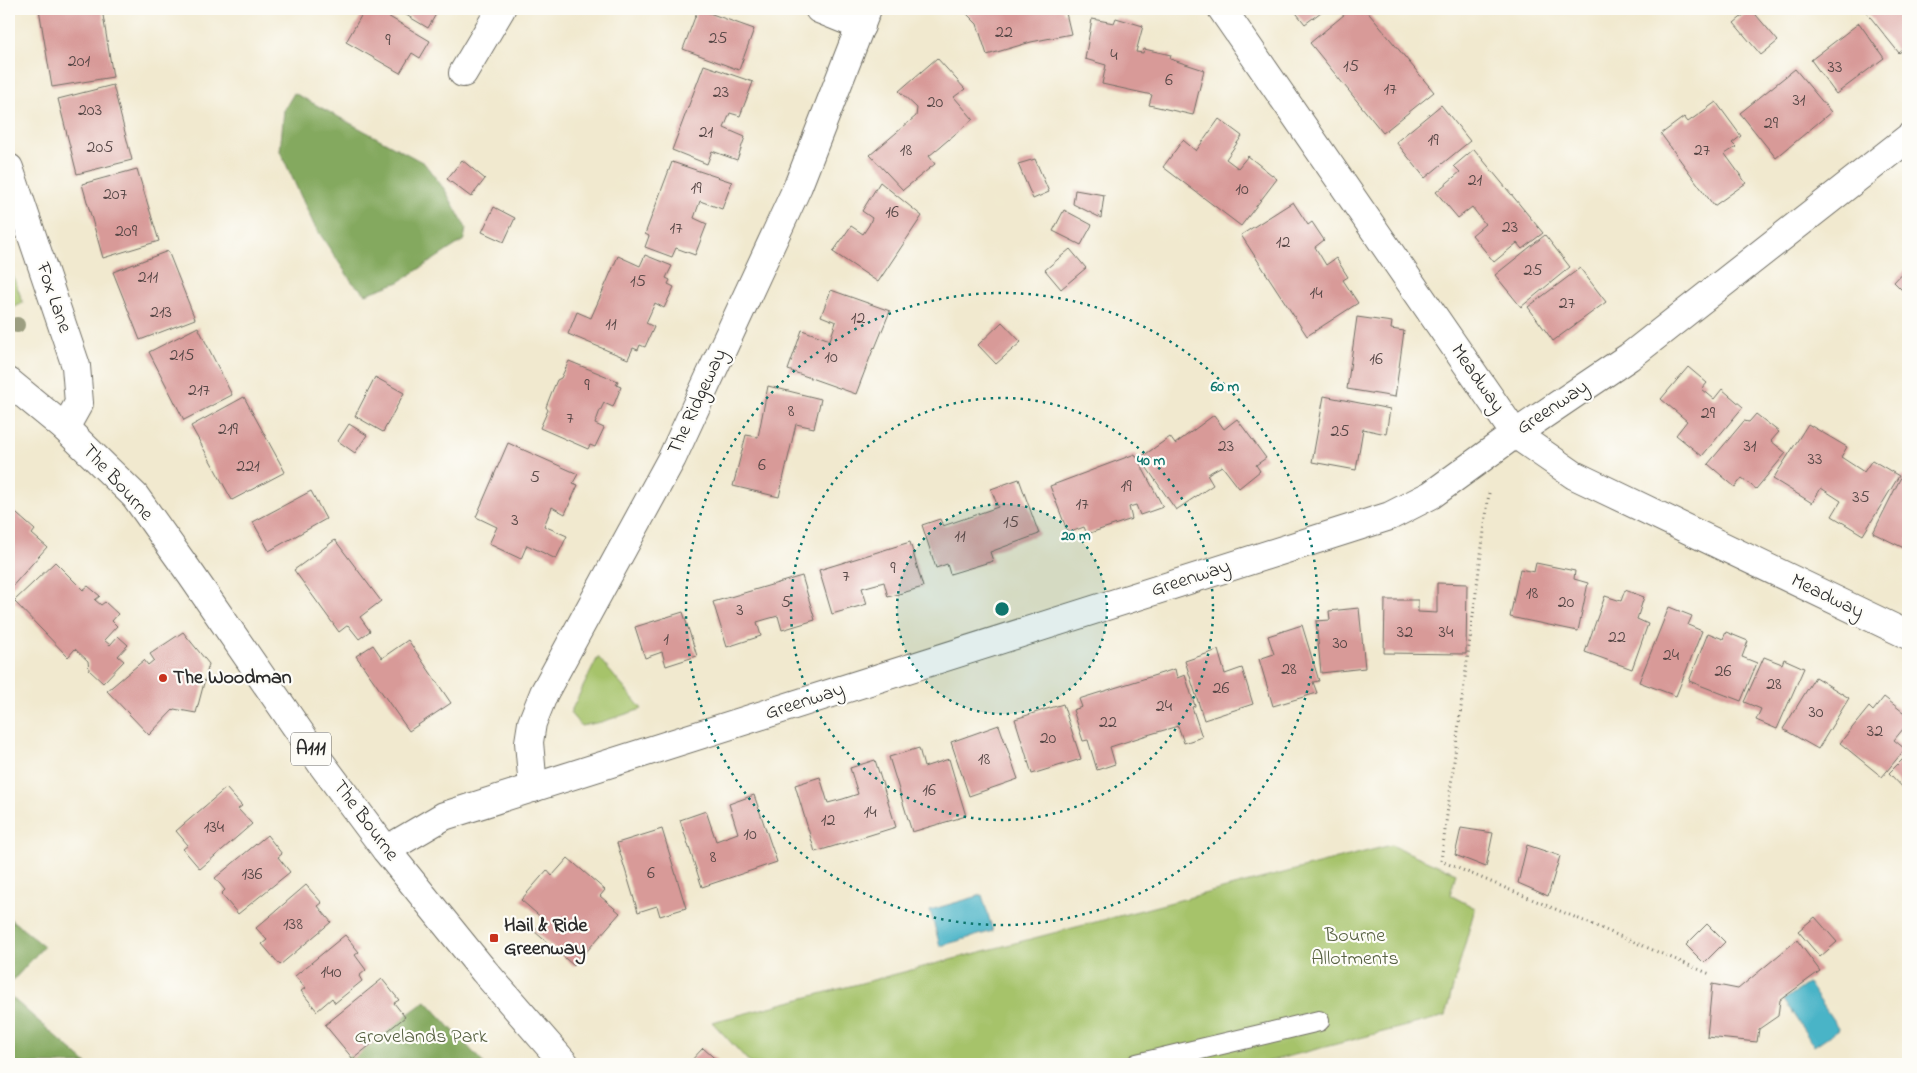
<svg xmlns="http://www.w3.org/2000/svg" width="1917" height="1073" font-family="'Indie Flower',sans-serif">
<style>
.green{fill:#a6c36a;stroke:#68774a}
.forest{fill:#84a95e;stroke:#586a44}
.water{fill:#4ab4c7;stroke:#3a7079}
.building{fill:#d89a98}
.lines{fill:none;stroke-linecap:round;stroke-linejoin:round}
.lane-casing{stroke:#706e64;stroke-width:22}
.street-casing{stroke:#706e64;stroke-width:30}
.primary-casing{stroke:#706e64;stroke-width:30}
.path{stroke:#706e64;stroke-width:3;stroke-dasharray:1 4;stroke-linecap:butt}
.lane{stroke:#fff;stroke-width:20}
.street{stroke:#fff;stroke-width:28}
.primary{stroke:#fff;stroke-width:28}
.tree{fill:#9c9e81}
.ring{fill:none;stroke:#0f766e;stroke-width:2.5;stroke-dasharray:2.5 5}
.poi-dot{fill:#c8321e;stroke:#fdfcf7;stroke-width:2}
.labels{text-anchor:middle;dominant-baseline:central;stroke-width:4.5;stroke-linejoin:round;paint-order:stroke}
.number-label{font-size:18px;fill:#564746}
.shield{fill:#fdfcf7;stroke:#6a6a68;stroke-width:1}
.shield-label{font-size:19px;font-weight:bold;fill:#2b2b2b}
.street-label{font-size:20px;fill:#2b2b2b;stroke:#fdfcf7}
.poi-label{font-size:20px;font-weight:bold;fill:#2b2b2b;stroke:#fdfcf7;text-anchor:start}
.park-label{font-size:20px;fill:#566041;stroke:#fdfcf7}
.centre{fill:#0f766e;stroke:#fdfcf7;stroke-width:2.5}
.ring-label{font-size:15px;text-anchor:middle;font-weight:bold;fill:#0f766e;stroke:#fdfcf7;stroke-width:4.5;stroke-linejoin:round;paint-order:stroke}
</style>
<rect width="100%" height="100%" fill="#fdfcf7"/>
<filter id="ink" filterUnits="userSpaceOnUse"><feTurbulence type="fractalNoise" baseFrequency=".02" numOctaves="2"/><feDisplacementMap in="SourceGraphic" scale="10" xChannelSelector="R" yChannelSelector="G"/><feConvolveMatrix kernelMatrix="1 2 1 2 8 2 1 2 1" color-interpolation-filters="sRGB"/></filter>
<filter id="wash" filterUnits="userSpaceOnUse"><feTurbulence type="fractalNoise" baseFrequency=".0096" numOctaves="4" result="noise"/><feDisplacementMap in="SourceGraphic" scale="20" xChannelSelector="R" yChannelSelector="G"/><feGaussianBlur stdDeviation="1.12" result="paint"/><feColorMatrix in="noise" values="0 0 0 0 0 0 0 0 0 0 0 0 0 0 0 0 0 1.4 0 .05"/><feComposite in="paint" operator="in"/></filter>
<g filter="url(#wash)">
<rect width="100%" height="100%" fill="#f1e9cf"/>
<!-- green -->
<g class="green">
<polygon points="9,264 23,303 9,310"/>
<polygon points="598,657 642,709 601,722 581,726 570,713"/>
<polygon points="1391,845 1456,873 1450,895 1475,908 1445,1016 1259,1064 751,1064 712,1022"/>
</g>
<!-- forest -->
<g class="forest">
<polygon points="294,93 424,163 445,190 466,228 464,240 399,282 366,294 352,282 314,225 280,151 284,110"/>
<polygon points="9,918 44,946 9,985"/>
<polygon points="9,995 87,1064 9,1064"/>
<polygon points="426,1001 484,1064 339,1064"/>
</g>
<!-- water -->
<g class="water">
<polygon points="982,895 993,931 940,946 930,910"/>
<polygon points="1808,983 1839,1029 1814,1046 1784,1000"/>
</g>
<g id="blocks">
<!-- building -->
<g class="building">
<polygon points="39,9 102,9 113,77 52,87"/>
<polygon points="365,9 376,9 430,41 420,58 412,53 400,73 346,42"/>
<polygon points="396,9 439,9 428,28"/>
<polygon points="698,9 754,29 739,70 683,49"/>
<polygon points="962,9 1062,9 1064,13 1066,13 1071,34 1031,42 987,55 977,24"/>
<polygon points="1293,9 1325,9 1305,24"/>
<polygon points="1351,9 1365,9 1434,92 1383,133 1310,43"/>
<polygon points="1751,9 1778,41 1761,55 1734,23"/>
<polygon points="1872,9 1908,9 1908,46 1899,53 1867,13"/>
<polygon points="1116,18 1143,26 1136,52 1143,53 1144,49 1171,55 1170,59 1204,70 1193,115 1149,105 1152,95 1102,84 1106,65 1085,59 1092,19 1114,23"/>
<polygon points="1859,23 1884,58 1836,94 1811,60"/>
<polygon points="937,58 965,89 954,97 973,119 929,156 935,164 903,190 870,155 916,116 917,108 899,91"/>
<polygon points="704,65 753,82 740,116 730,113 724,128 745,137 737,160 712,151 707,164 672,150"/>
<polygon points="1795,69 1831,112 1776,158 1740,113"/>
<polygon points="113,85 132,160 77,174 58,99"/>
<polygon points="1716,102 1741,136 1732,143 1736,147 1725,154 1746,183 1714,206 1661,134 1684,117 1688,122"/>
<polygon points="1441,105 1470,141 1425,178 1396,142"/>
<polygon points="1219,119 1242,136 1226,159 1238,168 1248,156 1277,179 1241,226 1163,167 1183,140 1196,151"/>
<polygon points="1474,149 1543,233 1522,249 1517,243 1494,262 1472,235 1485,224 1472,207 1458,218 1436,192 1460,172 1454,166"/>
<polygon points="1035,159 1049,192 1033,199 1018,164"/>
<polygon points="462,160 485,179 471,197 447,179"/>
<polygon points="672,162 732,182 722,209 700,201 694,218 707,224 695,255 676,248 672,257 645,247 649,236 645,234"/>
<polygon points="137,169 159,241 103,258 82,184"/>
<polygon points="880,182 922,216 878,282 833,252 851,226 863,234 869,225 872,218 862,211"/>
<polygon points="1075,190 1104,195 1101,218 1073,204"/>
<polygon points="1293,202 1308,225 1312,222 1324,240 1315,247 1326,265 1336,258 1348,277 1343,280 1358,303 1307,336 1241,235"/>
<polygon points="494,207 515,218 504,242 482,232"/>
<polygon points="1064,210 1092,225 1081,245 1053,231"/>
<polygon points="1545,235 1570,267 1521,307 1495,275"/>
<polygon points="1070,249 1086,268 1061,289 1045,270"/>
<polygon points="168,251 195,319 140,340 113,272"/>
<polygon points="645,255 672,266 666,278 670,280 668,284 674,287 664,308 655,303 646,323 654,327 645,347 640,345 638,350 633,348 628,359 568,334 577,312 591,318 618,256 640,266"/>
<polygon points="1908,267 1908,296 1894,282"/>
<polygon points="1580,268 1606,302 1553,341 1528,307"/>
<polygon points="831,290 890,311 875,348 874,347 856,394 788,370 802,330 830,340 836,322 821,316"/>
<polygon points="1357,317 1392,322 1391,329 1404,331 1395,397 1347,389"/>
<polygon points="1002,322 1021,342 996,364 978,345"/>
<polygon points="198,327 232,395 184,420 149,352"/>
<polygon points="569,361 618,381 616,385 621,387 613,407 604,403 599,413 595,424 604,428 595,447 590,445 588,449 540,428 548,410 546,407 551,394 557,380 561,378"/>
<polygon points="1688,367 1707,383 1702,389 1714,399 1722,389 1743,407 1702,456 1676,435 1687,421 1661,399"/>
<polygon points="375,377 404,393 383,432 355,416"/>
<polygon points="768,386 821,399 814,428 796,424 779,497 733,486 746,435 758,437"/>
<polygon points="1324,396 1390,409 1386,434 1363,429 1356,470 1312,462"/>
<polygon points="244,397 285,472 232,500 191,426"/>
<polygon points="1756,414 1779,432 1771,441 1786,453 1756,489 1742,478 1735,487 1708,464 1744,421 1749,422"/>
<polygon points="1214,415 1224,429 1237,419 1266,458 1256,465 1260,471 1239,488 1222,466 1211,472 1207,475 1213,485 1176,510 1140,458 1170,437 1175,444"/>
<polygon points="349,424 367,435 355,453 338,441"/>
<polygon points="1808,424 1847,447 1841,457 1864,472 1872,460 1899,476 1863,535 1832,516 1841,501 1821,488 1812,503 1773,479"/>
<polygon points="508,443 578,474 573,483 578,485 565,514 552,507 544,526 567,536 556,559 527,545 521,559 489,544 497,527 476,517"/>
<polygon points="1135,454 1163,507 1140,515 1136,505 1129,507 1132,519 1087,534 1084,527 1068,533 1050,486"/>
<polygon points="1902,475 1908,479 1908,550 1873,533"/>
<polygon points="1019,479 1039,534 990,552 993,561 950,574 947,564 936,568 922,525 940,519 943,526 998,507 991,489"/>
<polygon points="311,491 326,519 269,551 253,522"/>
<polygon points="9,507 35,530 32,534 47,547 9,590"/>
<polygon points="335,540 381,601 360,617 370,631 359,639 348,625 339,632 294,570"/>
<polygon points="910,542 923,587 888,597 884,582 862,588 867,604 832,614 819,570"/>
<polygon points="55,562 83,590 88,586 100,596 95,600 101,605 105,602 118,614 112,621 117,626 104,640 110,645 118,636 128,645 118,656 124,661 103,683 89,670 88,661 75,649 68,657 14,601"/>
<polygon points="1536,563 1575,571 1574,579 1588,583 1578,631 1510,617 1520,569 1534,572"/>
<polygon points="802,576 815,620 782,630 778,616 767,619 757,622 761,636 727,647 713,602"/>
<polygon points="1437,583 1467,584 1466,654 1384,653 1385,600 1418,600 1418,612 1437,613"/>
<polygon points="1625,590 1644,597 1637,619 1648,624 1632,669 1585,652 1605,596 1621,601"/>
<polygon points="1669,607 1692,616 1688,625 1702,631 1676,696 1639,682"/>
<polygon points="1359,608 1365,668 1321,673 1316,621 1330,620 1329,611"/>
<polygon points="683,612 697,656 666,666 662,652 645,658 635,627"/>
<polygon points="1302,625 1319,681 1313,682 1317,693 1273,706 1259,659 1274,654 1268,636"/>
<polygon points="183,632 209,664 196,713 174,709 149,735 107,691 144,660 148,665 154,660 150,654"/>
<polygon points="1726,632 1748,641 1742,657 1757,663 1741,701 1689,681 1708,633 1723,639"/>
<polygon points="408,640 451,703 409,731 356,656 373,645 382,658"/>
<polygon points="1218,650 1225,674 1242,668 1253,704 1204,720 1185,661"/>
<polygon points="1764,657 1782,664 1784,659 1804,668 1777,729 1756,720 1761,709 1744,702"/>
<polygon points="1175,669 1177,678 1185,675 1195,706 1192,707 1202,737 1184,743 1178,726 1144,736 1110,747 1115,764 1097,770 1088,740 1083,741 1073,710 1082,707 1079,699"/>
<polygon points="1815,677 1849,698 1818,749 1783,729"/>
<polygon points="1884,697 1908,716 1908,723 1894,740 1905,749 1882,777 1840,743 1869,707 1873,711"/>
<polygon points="1063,704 1081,759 1032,774 1015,719"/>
<polygon points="999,725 1018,779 969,796 951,742"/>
<polygon points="919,748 924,767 949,759 966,816 912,832 889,757"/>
<polygon points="1908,754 1908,793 1889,773"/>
<polygon points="875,760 896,827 815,852 795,785 820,777 828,803 843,799 858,794 850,768"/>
<polygon points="226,788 242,806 238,809 252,824 200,869 183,849 188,845 176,831"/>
<polygon points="754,795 777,862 702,887 680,820 706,811 716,841 738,833 729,804"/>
<polygon points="1461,828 1493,833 1486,867 1455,855"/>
<polygon points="662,829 686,908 660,916 657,906 638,912 617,843"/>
<polygon points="267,835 282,854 278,857 290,872 238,914 221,894 225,890 215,878"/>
<polygon points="1527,845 1560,856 1548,896 1518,883"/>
<polygon points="568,858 605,890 600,896 620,913 574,966 534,931 544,920 521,900 547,870 552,876"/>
<polygon points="306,885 322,903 318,906 331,922 280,965 262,944 267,940 256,928"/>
<polygon points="1815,917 1837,942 1820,957 1798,931"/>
<polygon points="1707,924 1725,942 1704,963 1686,945"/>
<polygon points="345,935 359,952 355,955 366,970 359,976 362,981 335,1003 332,998 317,1011 301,991 305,988 295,976"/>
<polygon points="1797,940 1820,971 1780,1000 1778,1016 1759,1029 1757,1042 1707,1037 1712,984 1738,989"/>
<polygon points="382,979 399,1000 394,1003 405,1017 353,1059 325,1025"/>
<polygon points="703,1048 721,1064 688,1064"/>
</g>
</g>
</g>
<g filter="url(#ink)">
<use href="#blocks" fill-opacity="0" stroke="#706e64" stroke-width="1"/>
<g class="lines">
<!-- lane casing -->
<g class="lane-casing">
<polyline id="lane" points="1137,1064 1319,1021"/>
</g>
<!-- street casing -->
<g class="street-casing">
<g id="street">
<polyline points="819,9 861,26"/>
<polyline points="1222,9 1515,434 1574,475 1908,635"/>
<polyline points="463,73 501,9"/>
<polyline points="9,168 76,366 79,403 65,428"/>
<polyline points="533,788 529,742 532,723 544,693 672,458 798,186 867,9"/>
<polyline points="386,850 444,816 1390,516 1431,495 1515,434 1629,357 1908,138"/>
</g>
</g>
<!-- primary casing -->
<g class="primary-casing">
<polyline id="primary" points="9,382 65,428 135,496 192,576 321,763 386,850 484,971 565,1064"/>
</g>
<!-- path -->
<polyline class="path" points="1489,493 1441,861 1710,974"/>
<!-- lane -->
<use href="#lane" class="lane"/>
<!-- street -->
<use href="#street" class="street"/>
<!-- primary -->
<use href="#primary" class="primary"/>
</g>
<!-- trees -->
<circle class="tree" cx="17" cy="325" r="8"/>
</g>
<!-- distance rings -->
<circle cx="1002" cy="609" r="105" fill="#0f766e" fill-opacity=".12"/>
<g class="ring">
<circle cx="1002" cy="609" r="105"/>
<circle cx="1002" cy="609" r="211"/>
<circle cx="1002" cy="609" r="316"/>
</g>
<!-- markers -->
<g class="poi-dot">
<circle cx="163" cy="678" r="5"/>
<rect x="489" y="933" width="10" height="10" rx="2.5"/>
</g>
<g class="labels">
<!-- number labels -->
<g class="number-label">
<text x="1004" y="33">22</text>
<text x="718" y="39">25</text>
<text x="388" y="41">9</text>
<text x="1114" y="56">4</text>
<text x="79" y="62">201</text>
<text x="1351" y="67">15</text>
<text x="1835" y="68">33</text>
<text x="1169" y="81">6</text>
<text x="1390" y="90">17</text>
<text x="721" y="93">23</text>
<text x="1799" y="101">31</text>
<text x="935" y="103">20</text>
<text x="90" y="111">203</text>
<text x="1771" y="124">29</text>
<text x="706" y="133">21</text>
<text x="1433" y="141">19</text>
<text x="100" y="148">205</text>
<text x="906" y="151">18</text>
<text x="1702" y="151">27</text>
<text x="1475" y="181">21</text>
<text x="696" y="189">19</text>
<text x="1242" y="190">10</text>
<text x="115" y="195">207</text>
<text x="892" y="213">16</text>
<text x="1510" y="228">23</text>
<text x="676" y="229">17</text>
<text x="126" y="232">209</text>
<text x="1283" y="243">12</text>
<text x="1533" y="271">25</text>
<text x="148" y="278">211</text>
<text x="638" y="282">15</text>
<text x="1316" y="294">14</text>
<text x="1567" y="304">27</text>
<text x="161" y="313">213</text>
<text x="858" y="319">12</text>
<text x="611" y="325">11</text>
<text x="182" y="356">215</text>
<text x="831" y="358">10</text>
<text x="1376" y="360">16</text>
<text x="587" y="386">9</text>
<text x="199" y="391">217</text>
<text x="791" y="412">8</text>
<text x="1708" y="414">29</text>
<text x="570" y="419">7</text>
<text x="228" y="430">219</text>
<text x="1340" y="432">25</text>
<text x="1226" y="447">23</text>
<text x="1750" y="447">31</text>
<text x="1815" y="460">33</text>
<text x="762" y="466">6</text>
<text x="248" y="467">221</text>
<text x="535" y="478">5</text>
<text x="1126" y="487">19</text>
<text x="1861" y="498">35</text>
<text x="1082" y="505">17</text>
<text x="515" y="521">3</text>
<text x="1011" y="523">15</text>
<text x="960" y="537">11</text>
<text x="893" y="569">9</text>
<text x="846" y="577">7</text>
<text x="1532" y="594">18</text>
<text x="786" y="603">5</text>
<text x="1566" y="603">20</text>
<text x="740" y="611">3</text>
<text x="1405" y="633">32</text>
<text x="1446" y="633">34</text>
<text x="1617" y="638">22</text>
<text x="666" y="640">1</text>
<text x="1340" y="644">30</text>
<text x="1671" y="656">24</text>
<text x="1289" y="670">28</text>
<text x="1723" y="672">26</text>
<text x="1774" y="685">28</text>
<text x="1221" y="689">26</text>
<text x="1164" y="707">24</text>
<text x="1816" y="713">30</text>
<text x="1108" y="723">22</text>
<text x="1875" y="732">32</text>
<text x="1048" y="739">20</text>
<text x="984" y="760">18</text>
<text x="929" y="791">16</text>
<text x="870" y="813">14</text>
<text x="828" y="821">12</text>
<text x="214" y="828">134</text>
<text x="750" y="835">10</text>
<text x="713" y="858">8</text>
<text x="651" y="874">6</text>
<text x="252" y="875">136</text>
<text x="293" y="925">138</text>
<text x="331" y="973">140</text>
</g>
<!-- shield labels -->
<rect class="shield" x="291" y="732.5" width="40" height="33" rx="4"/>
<g class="shield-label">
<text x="311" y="749">A111</text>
</g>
<!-- street labels -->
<g class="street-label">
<text transform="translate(53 298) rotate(71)">Fox Lane</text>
<text transform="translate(1477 379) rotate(55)">Meadway</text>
<text transform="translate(698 402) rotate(-65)">The Ridgeway</text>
<text transform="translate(1553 408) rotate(-34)">Greenway</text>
<text transform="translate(117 483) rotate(48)">The Bourne</text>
<text transform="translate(1191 579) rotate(-18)">Greenway</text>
<text transform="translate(1827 597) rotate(26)">Meadway</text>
<text transform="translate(805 702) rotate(-18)">Greenway</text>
<text transform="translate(365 821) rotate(53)">The Bourne</text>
</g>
<!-- poi labels -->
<g class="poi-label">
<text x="173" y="678">The Woodman</text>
<text x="504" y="926">Hail &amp; Ride<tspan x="504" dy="23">Greenway</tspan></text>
</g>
<!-- park labels -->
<g class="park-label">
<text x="1355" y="936">Bourne<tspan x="1355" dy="23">Allotments</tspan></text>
<text x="421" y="1037">Grovelands Park</text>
</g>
</g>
<circle cx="1002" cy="609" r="8" class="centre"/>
<g class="ring-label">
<text x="1225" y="391">60 m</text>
<text x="1151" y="465">40 m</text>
<text x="1076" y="540">20 m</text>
</g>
<!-- margin -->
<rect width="1917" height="1073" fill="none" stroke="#fdfcf7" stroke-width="30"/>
</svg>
